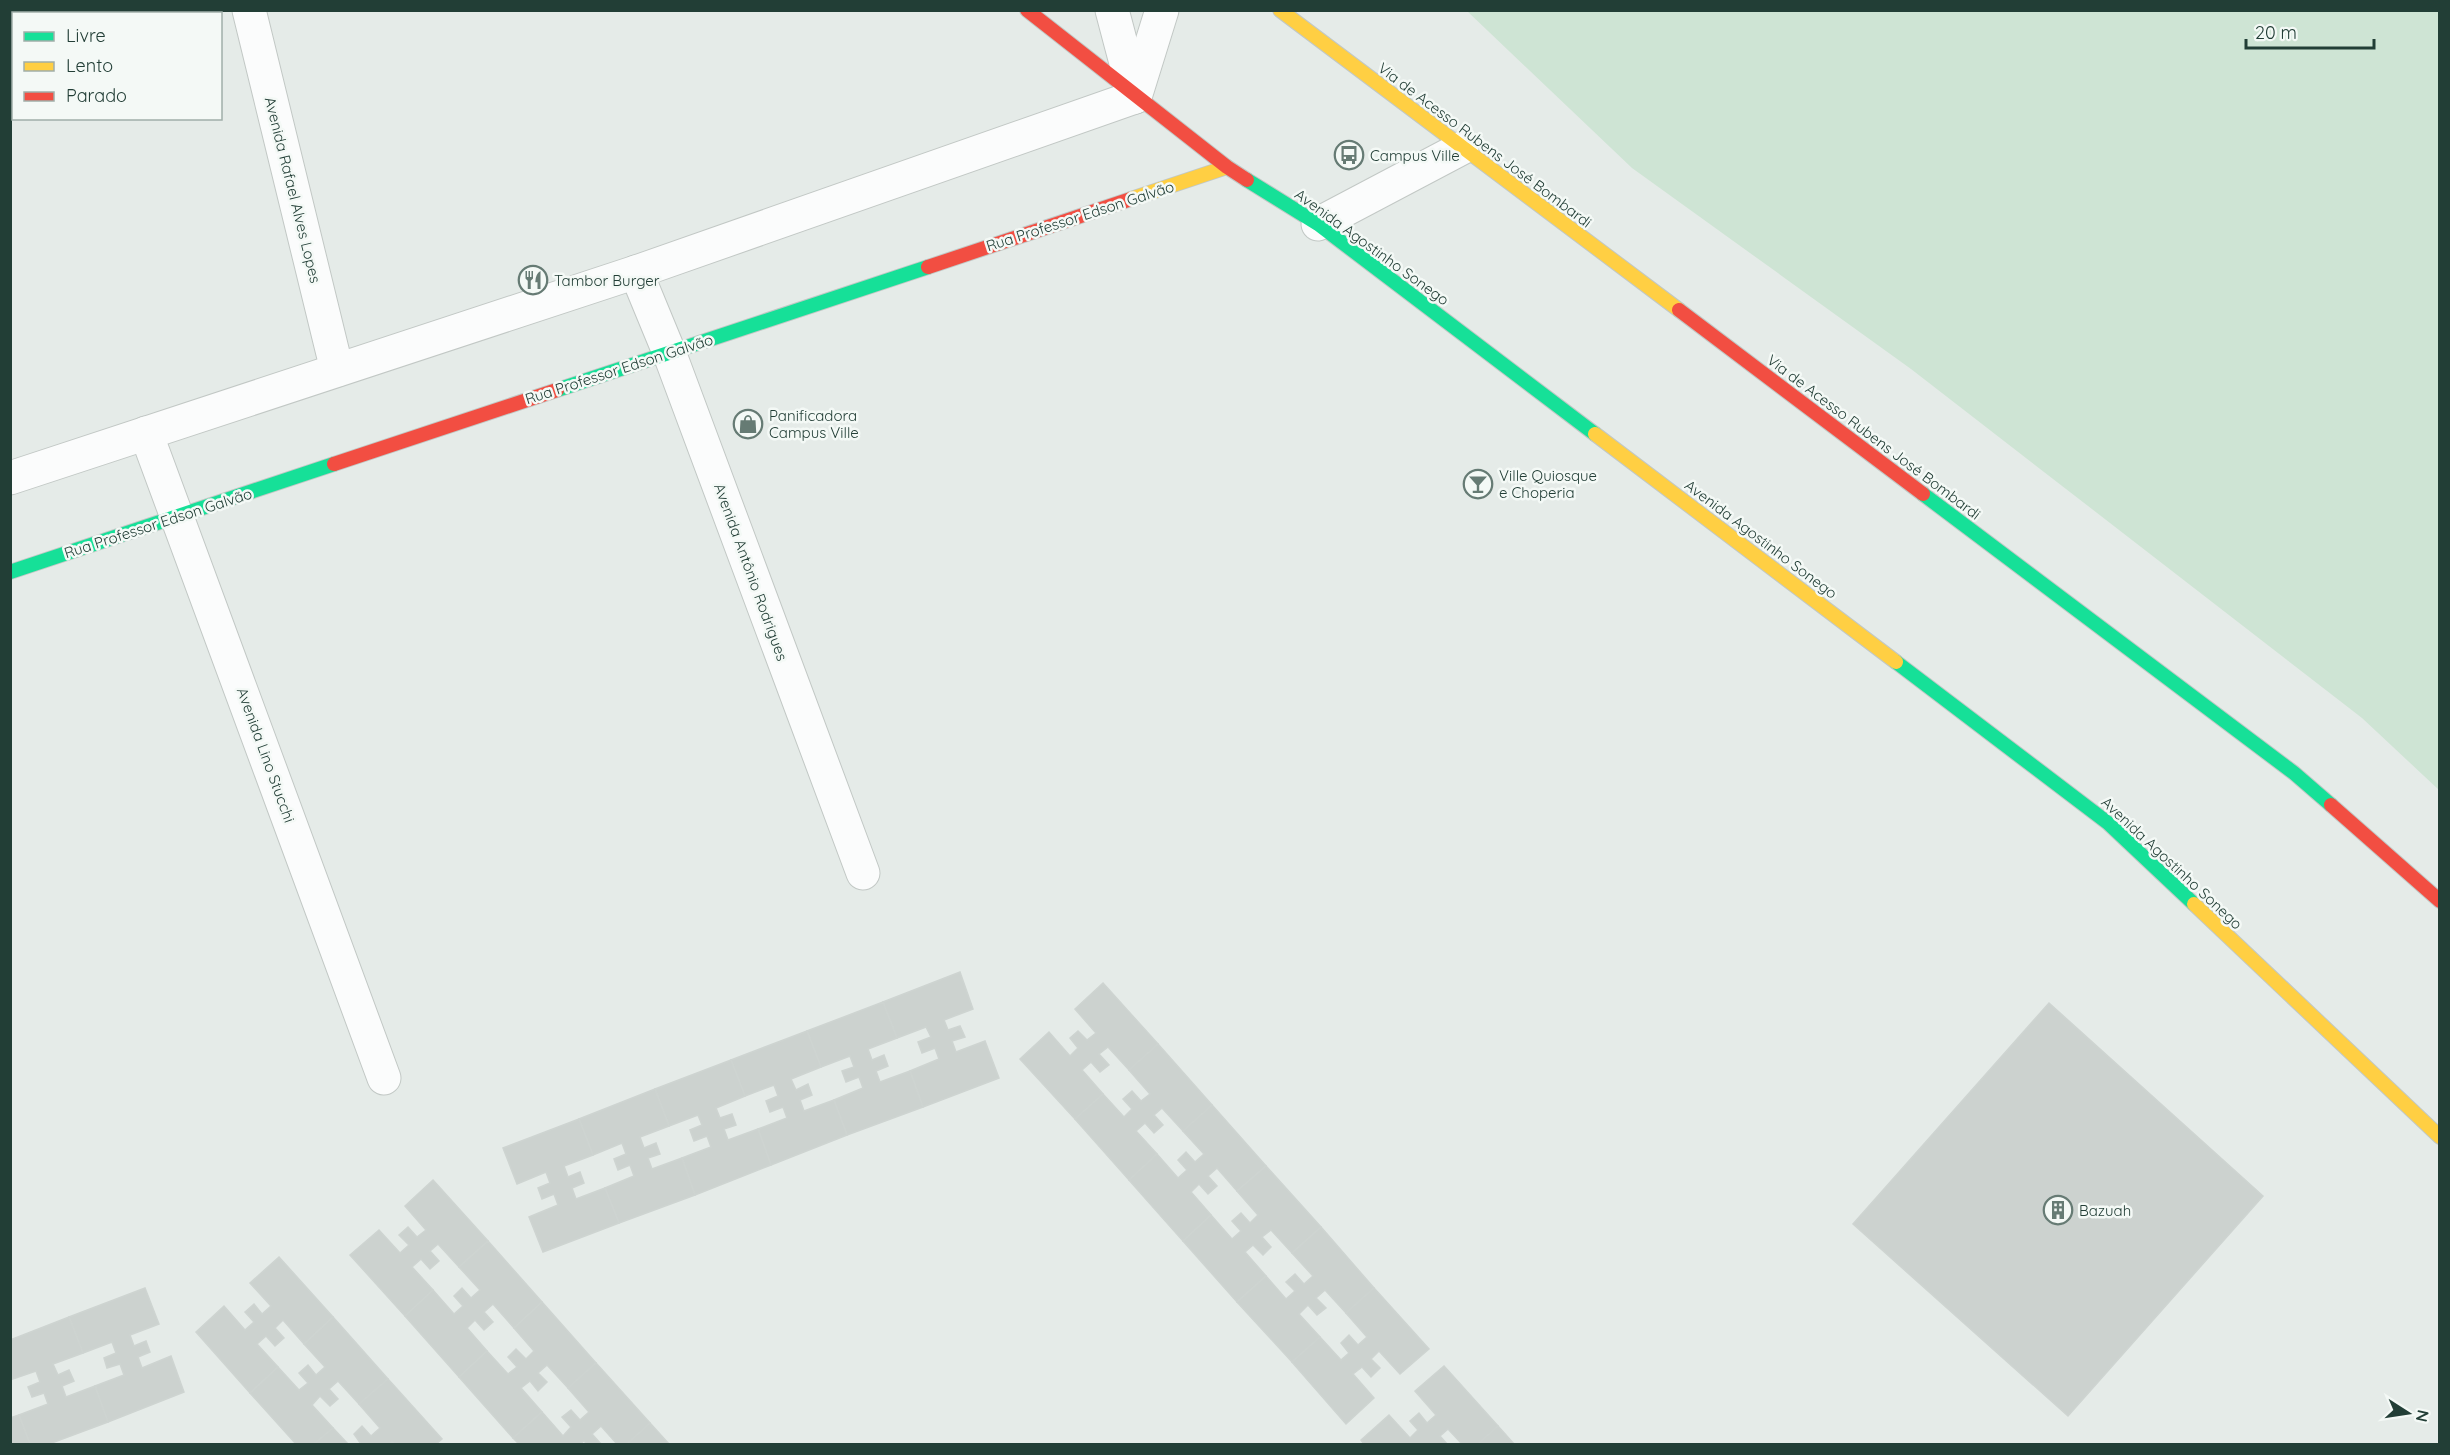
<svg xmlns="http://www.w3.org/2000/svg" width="2450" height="1455" font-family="Quicksand,sans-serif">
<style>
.green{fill:#cee4d4}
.building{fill:#ccd2cf;stroke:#ced4d1;stroke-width:1.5}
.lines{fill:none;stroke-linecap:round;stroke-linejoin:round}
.street-casing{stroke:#c2c8c5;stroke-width:35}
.fast-casing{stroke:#c1c8c5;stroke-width:16}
.slow-casing{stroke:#c1c8c5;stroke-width:16}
.jam-casing{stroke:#c1c8c5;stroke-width:16}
.street{stroke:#fbfcfc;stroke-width:33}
.fast{stroke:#16e098;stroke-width:14}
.slow{stroke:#ffcf43;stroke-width:14}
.jam{stroke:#f24e42;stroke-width:14}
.labels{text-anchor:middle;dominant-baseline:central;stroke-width:5;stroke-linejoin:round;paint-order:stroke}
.street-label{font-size:15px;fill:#223e36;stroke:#f4f9f6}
.poi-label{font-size:15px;fill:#223e36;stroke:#f4f9f6;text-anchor:start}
</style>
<rect width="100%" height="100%" fill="#e5ebe8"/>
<!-- green -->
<polygon class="green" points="1467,11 2439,11 2439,790 2362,718 1911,369 1632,168"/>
<!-- building -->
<g class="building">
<polygon points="960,972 973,1009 944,1020 948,1030 960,1026 965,1037 952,1041 956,1052 985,1041 999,1078 923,1107 910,1071 939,1059 935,1048 922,1053 918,1042 931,1037 926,1027 897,1038 883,1002"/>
<polygon points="1103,983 1158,1044 1129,1070 1108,1047 1099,1054 1109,1065 1100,1072 1091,1062 1082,1070 1103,1094 1075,1119 1020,1059 1049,1032 1070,1056 1078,1048 1070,1038 1078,1031 1087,1040 1096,1033 1075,1009"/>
<polygon points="883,1002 897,1038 868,1049 872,1060 884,1055 888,1066 876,1071 880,1082 910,1071 923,1107 847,1135 834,1100 863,1088 859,1077 846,1082 842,1071 854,1067 850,1056 821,1067 807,1031"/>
<polygon points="2049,1003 2263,1196 2068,1416 1853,1224"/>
<polygon points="807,1031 821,1067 791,1079 796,1090 808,1084 812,1095 800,1100 804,1111 834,1100 847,1135 771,1165 758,1129 787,1118 783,1107 770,1112 766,1101 778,1096 774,1085 745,1096 731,1060"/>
<polygon points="1158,1044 1212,1105 1183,1131 1162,1108 1154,1115 1163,1125 1154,1133 1145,1123 1136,1131 1157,1154 1129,1180 1075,1119 1103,1094 1124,1117 1132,1109 1123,1099 1132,1091 1141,1101 1150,1094 1129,1070"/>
<polygon points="731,1060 745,1096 716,1108 720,1118 732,1114 736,1125 724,1129 728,1140 758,1129 771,1165 695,1195 682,1158 711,1147 707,1136 694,1141 690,1130 702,1125 698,1115 669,1126 655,1089"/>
<polygon points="655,1089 669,1126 640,1137 644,1148 656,1143 660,1154 648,1158 652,1169 682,1158 695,1195 619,1223 605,1188 634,1176 630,1165 618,1170 614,1159 626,1154 622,1143 593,1155 579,1119"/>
<polygon points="1212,1105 1266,1166 1237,1191 1217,1168 1208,1176 1217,1186 1208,1194 1199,1184 1191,1192 1211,1215 1183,1241 1129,1180 1157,1154 1178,1178 1187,1170 1178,1160 1186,1152 1195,1162 1204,1154 1183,1131"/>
<polygon points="579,1119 593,1155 564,1166 568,1177 580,1172 584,1183 572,1188 576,1199 605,1188 619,1223 543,1252 529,1217 558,1205 554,1194 542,1199 538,1188 550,1183 546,1172 517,1184 503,1148"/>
<polygon points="1266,1166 1321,1227 1292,1253 1271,1230 1262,1237 1271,1247 1263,1255 1253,1245 1245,1252 1266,1276 1237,1302 1183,1241 1211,1215 1232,1239 1241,1231 1232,1221 1241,1213 1250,1223 1258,1215 1237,1191"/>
<polygon points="433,1180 488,1241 459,1267 438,1244 430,1251 439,1261 430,1269 421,1259 412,1267 433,1290 405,1316 350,1255 379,1230 400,1253 409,1245 399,1235 408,1227 417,1237 426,1230 405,1206"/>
<polygon points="1321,1227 1374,1288 1346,1313 1325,1290 1316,1298 1326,1308 1317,1315 1308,1305 1299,1314 1320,1337 1292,1362 1237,1302 1266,1276 1286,1299 1295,1291 1286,1282 1295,1274 1304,1284 1313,1276 1292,1253"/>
<polygon points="488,1241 542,1302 514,1328 493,1304 484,1312 493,1322 484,1330 475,1320 467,1328 487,1351 459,1377 405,1316 433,1290 454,1314 463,1306 454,1296 462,1288 471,1298 480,1290 459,1267"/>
<polygon points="279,1257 333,1317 304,1344 283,1320 275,1328 284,1338 275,1346 266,1336 257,1344 278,1367 250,1393 196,1332 224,1306 245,1330 254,1322 245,1312 254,1304 262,1314 271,1306 250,1283"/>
<polygon points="145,1288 159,1324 130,1335 134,1346 146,1341 150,1352 138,1357 142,1368 171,1356 184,1392 108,1422 95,1386 124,1375 120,1364 107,1368 104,1358 116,1353 112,1342 83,1353 69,1317"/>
<polygon points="1374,1288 1429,1349 1400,1374 1379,1351 1371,1359 1380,1368 1371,1377 1362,1367 1353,1374 1374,1398 1346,1424 1292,1362 1320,1337 1341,1360 1349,1353 1341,1343 1349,1335 1358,1345 1367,1337 1346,1313"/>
<polygon points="542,1302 596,1363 568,1388 547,1365 538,1373 547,1382 538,1391 530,1381 521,1388 542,1412 513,1438 459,1377 487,1351 508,1374 517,1367 508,1357 516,1349 526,1359 534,1351 514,1328"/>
<polygon points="69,1317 83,1353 53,1364 58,1375 69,1370 74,1381 62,1386 66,1397 95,1386 108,1422 49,1444 30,1444 19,1415 48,1404 44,1393 32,1397 28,1387 40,1382 36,1371 10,1380 10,1340"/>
<polygon points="333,1317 388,1379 359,1404 338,1381 329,1389 338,1399 330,1406 320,1396 312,1405 333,1428 314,1444 296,1444 250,1393 278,1367 299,1390 308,1383 299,1373 308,1365 316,1375 325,1367 304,1344"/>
<polygon points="596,1363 650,1423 627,1444 617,1444 601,1426 592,1434 601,1444 587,1444 584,1441 580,1444 519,1444 513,1438 542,1412 563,1436 571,1427 562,1417 571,1410 580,1420 589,1412 568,1388"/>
<polygon points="1444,1366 1498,1426 1478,1444 1462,1444 1448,1429 1440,1436 1447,1444 1364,1444 1361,1440 1389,1415 1410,1438 1418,1430 1410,1421 1419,1413 1427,1423 1436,1415 1415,1391"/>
<polygon points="388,1379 442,1439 436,1444 395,1444 392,1442 389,1444 361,1444 354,1434 362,1426 371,1436 380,1428 359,1404"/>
<polygon points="19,1415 30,1444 10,1444 10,1418"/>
<polygon points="650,1423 669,1444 627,1444"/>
<polygon points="1498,1426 1514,1444 1478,1444"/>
<polygon points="333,1428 348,1444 314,1444"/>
</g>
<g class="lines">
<!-- street casing -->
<g class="street-casing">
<g id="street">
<polyline points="249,10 337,370"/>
<polyline points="1112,10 1135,97"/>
<polyline points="1135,97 1162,10"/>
<polyline points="1318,224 1462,148"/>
<polyline points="636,272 669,352 863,873"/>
<polyline points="146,433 384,1078"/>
<polyline points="10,478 636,272 1135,97"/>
</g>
</g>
<!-- fast casing -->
<g class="fast-casing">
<g id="fast">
<polyline points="1247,180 1318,224 1595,434"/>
<polyline points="557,390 928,267"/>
<polyline points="1923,494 2294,773 2331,805"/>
<polyline points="10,572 334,464"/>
<polyline points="1896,662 2108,823 2194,904"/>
</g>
</g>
<!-- slow casing -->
<g class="slow-casing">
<g id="slow">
<polyline points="1280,10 1679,310"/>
<polyline points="1131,199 1227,167"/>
<polyline points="1595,434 1896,662"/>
<polyline points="2194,904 2440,1137"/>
</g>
</g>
<!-- jam casing -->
<g class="jam-casing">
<g id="jam">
<polyline points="1027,10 1227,167 1247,180"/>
<polyline points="928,267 1131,199"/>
<polyline points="1679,310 1923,494"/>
<polyline points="334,464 557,390"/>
<polyline points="2331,805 2440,901"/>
</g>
</g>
<!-- street -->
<use href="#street" class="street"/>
<!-- fast -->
<use href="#fast" class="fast"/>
<!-- slow -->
<use href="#slow" class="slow"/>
<!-- jam -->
<use href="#jam" class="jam"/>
</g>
<!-- icons -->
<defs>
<g id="bus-ring" transform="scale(1.5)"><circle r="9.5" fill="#f4f9f6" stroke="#667b74" stroke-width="1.5"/><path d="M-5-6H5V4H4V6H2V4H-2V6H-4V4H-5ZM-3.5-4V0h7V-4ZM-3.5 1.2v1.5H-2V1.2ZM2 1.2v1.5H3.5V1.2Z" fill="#667b74"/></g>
<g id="restaurant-ring" transform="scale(1.5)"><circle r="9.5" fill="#f4f9f6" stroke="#667b74" stroke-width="1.5"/><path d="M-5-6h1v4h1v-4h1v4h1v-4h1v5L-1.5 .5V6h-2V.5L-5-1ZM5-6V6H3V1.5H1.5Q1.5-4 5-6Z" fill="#667b74"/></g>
<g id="shop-ring" transform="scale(1.5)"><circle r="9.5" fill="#f4f9f6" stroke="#667b74" stroke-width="1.5"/><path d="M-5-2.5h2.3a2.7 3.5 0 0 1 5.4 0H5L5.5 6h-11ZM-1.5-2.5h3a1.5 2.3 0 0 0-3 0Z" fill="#667b74"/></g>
<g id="bar-ring" transform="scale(1.5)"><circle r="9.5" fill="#f4f9f6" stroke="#667b74" stroke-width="1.5"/><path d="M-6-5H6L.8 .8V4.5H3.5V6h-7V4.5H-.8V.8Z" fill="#667b74"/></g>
<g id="building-ring" transform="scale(1.5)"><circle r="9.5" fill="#f4f9f6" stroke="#667b74" stroke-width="1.5"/><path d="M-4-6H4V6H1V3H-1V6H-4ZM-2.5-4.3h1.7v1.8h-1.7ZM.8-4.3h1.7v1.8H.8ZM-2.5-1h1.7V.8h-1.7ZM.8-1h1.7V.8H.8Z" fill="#667b74"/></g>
</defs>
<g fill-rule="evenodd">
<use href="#bus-ring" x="1349" y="155"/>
<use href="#restaurant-ring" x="533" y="280"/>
<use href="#shop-ring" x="748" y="424"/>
<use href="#bar-ring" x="1478" y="484"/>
<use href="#building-ring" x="2058" y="1210"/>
</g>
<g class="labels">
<!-- street labels -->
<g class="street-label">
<text transform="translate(1485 145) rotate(37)">Via de Acesso Rubens José Bombardi</text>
<text transform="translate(293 190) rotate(76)">Avenida Rafael Alves Lopes</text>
<text transform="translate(1080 216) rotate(-18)">Rua Professor Edson Galvão</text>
<text transform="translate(1372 247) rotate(36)">Avenida Agostinho Sonego</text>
<text transform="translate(619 369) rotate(-18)">Rua Professor Edson Galvão</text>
<text transform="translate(1874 437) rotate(37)">Via de Acesso Rubens José Bombardi</text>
<text transform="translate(158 523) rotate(-18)">Rua Professor Edson Galvão</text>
<text transform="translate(1761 539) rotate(37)">Avenida Agostinho Sonego</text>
<text transform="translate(751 572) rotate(70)">Avenida Antônio Rodrigues</text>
<text transform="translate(266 755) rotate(70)">Avenida Lino Stucchi</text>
<text transform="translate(2172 863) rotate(43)">Avenida Agostinho Sonego</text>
</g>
<!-- poi labels -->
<g class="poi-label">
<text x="1370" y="155">Campus Ville</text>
<text x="554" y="280">Tambor Burger</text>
<text x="769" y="415">Panificadora<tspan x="769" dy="17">Campus Ville</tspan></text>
<text x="1499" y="475">Ville Quiosque<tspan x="1499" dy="17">e Choperia</tspan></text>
<text x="2079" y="1210">Bazuah</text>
</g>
</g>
<!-- border -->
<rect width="2450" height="1455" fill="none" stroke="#223e36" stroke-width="24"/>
<!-- legend -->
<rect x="12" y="12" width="210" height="108" fill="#f4f9f6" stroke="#a0aea9" stroke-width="1.5"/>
<rect x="24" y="32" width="30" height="9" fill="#16e098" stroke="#a0aea9" stroke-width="1.5"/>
<text x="66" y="42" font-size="18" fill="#223e36">Livre</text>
<rect x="24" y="62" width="30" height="9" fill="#ffcf43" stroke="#a0aea9" stroke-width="1.5"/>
<text x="66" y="72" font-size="18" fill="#223e36">Lento</text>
<rect x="24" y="92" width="30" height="9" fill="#f24e42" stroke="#a0aea9" stroke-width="1.5"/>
<text x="66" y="102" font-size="18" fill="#223e36">Parado</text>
<!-- north arrow -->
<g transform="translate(2408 1413) rotate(102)" stroke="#f4f9f6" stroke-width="4.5" paint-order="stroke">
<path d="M0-4.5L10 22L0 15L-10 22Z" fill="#223e36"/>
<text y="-9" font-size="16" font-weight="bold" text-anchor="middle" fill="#223e36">N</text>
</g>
<!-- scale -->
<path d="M2246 39v9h128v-9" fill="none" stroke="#223e36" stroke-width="3"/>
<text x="2255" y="39" font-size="18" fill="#223e36" stroke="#f4f9f6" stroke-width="4.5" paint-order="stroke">20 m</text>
</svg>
